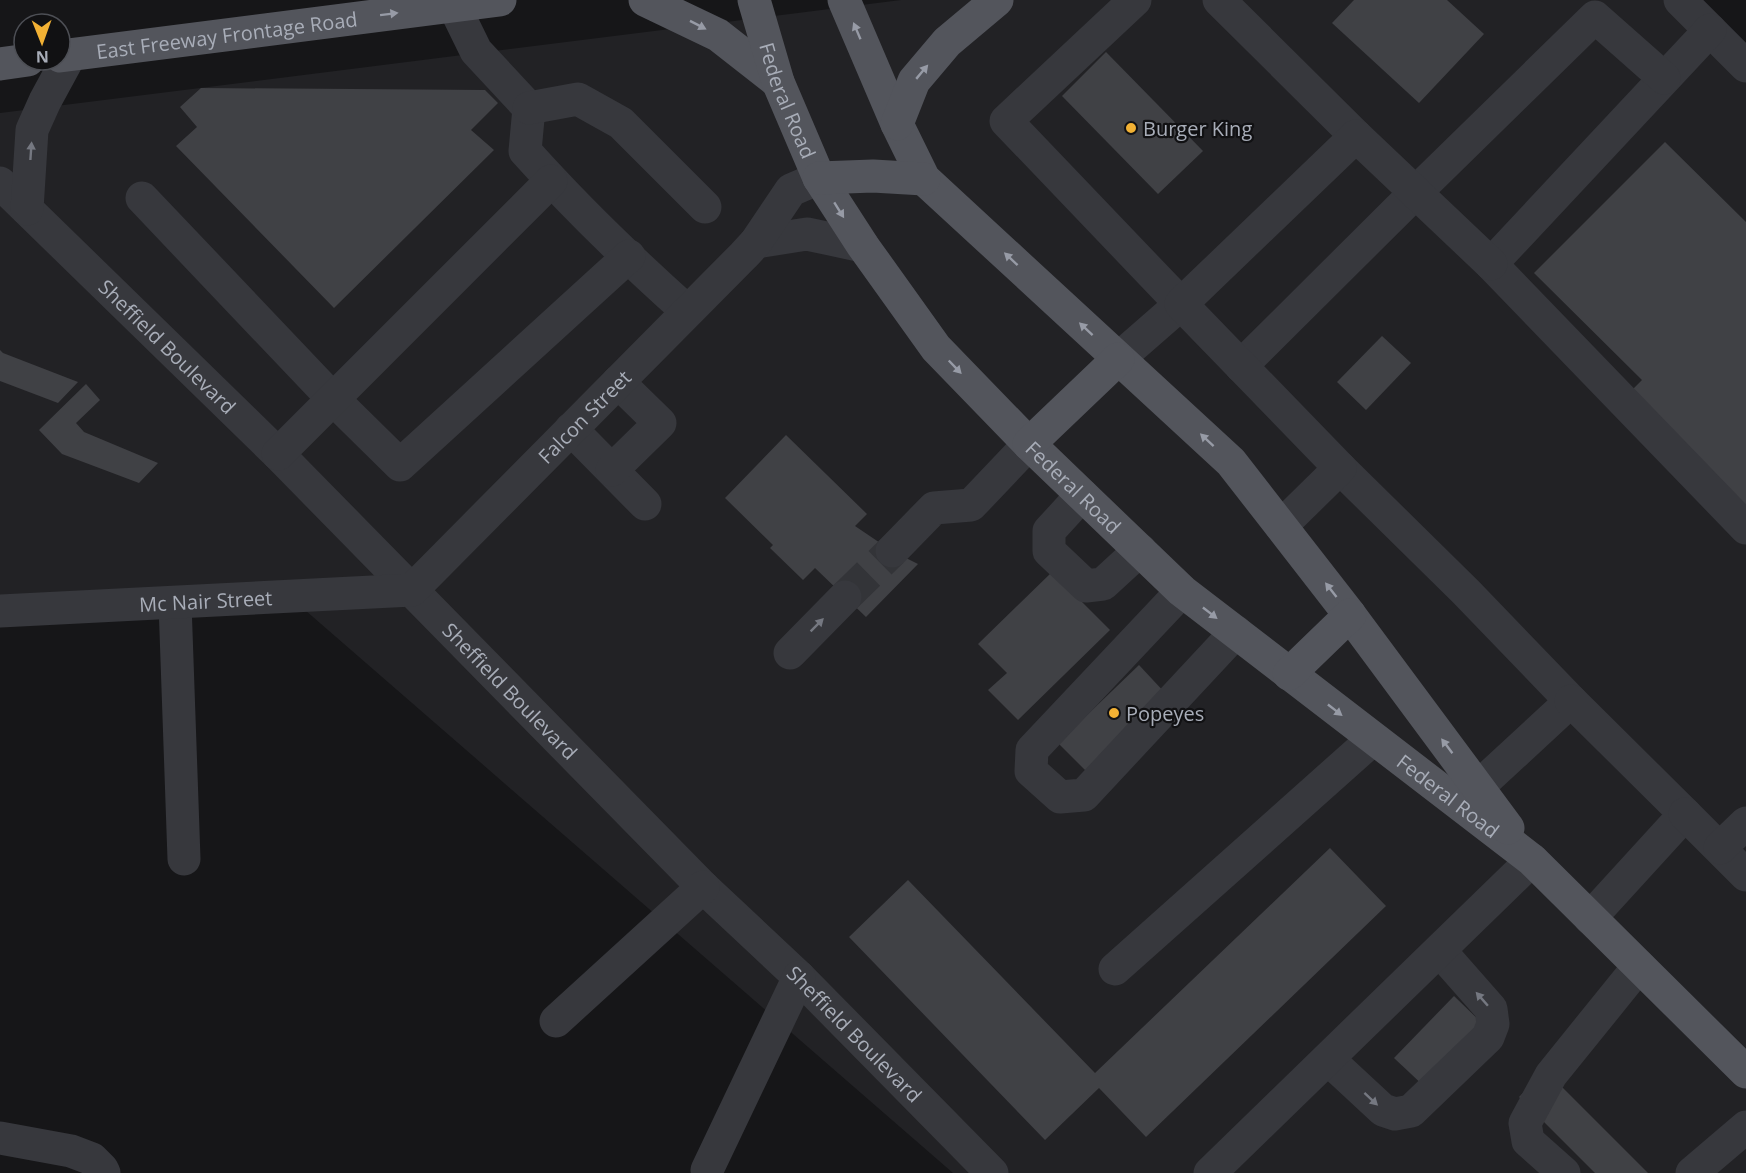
<svg xmlns="http://www.w3.org/2000/svg" width="1746" height="1173" font-family="'Open Sans',sans-serif">
<style>
.built{fill:#222225}
.building{fill:#404145}
.lines{fill:none;stroke-linecap:round;stroke-linejoin:round}
.minor-tunnel{stroke:#333438;stroke-width:33;stroke-dasharray:33 16;stroke-linecap:butt}
.minor{stroke:#37383d;stroke-width:33}
.major{stroke:#53555c;stroke-width:33}
.oneway{fill:#979ba6}
.oneway2{fill:#757881}
.poi-dot{fill:#f2b134;stroke:#111113;stroke-width:2}
.labels{text-anchor:middle;dominant-baseline:central;stroke-width:4.5;stroke-linejoin:round;paint-order:stroke}
.street-label{font-size:20px;fill:#a8adb8;stroke:#111113}
.poi-label{font-size:20px;fill:#a8adb8;stroke:#111113;text-anchor:start}
</style>
<rect width="100%" height="100%" fill="#161618"/>
<!-- built -->
<polygon class="built" points="901,0 1702,0 1746,47 1746,1173 953,1173 290,597 0,599 0,113"/>
<!-- building -->
<g class="building">
<polygon points="1354,0 1447,0 1484,34 1419,103 1332,23"/>
<polygon points="1106,52 1203,151 1158,194 1062,96"/>
<polygon points="201,88 485,90 498,103 471,130 494,150 334,308 176,146 197,127 180,107"/>
<polygon points="1665,142 1746,222 1746,513 1627,395 1642,380 1534,273"/>
<polygon points="1382,336 1411,363 1366,410 1337,382"/>
<polygon points="0,350 3,353 78,382 58,403 0,381"/>
<polygon points="86,384 100,400 76,423 84,432 158,463 139,483 62,454 39,430"/>
<polygon points="786,435 867,514 855,526 892,551 918,564 866,617 815,568 803,580 770,548 773,545 725,498"/>
<polygon points="1052,572 1110,630 1018,720 988,690 1007,673 978,644"/>
<polygon points="1139,665 1166,694 1086,771 1058,743"/>
<polygon points="1330,848 1386,906 1146,1137 1099,1088 1045,1140 849,937 908,880 1095,1073"/>
<polygon points="1454,996 1486,1027 1426,1088 1394,1058"/>
<polygon points="1545,1070 1648,1173 1595,1173 1519,1097"/>
</g>
<g class="lines">
<!-- minor-tunnel -->
<polyline class="minor-tunnel" points="845,597 892,551"/>
<!-- minor -->
<g class="minor">
<polyline points="1219,0 1356,136"/>
<polyline points="1680,0 1746,66"/>
<path d="M 454,6 L 476,51 L 529,108 L 525,151 C 576,208 631,261 687,311"/>
<polyline points="1710,30 1491,264 1746,528"/>
<polyline points="529,108 578,99 621,123 705,207"/>
<path id="s1" d="M 0,183 L 278,454 L 703,887 L 799,977 L 992,1173"/>
<polyline points="142,198 333,399 400,465 629,256"/>
<polyline points="27,209 32,130 45,101 70,55"/>
<polyline points="756,242 807,234 863,246"/>
<polyline points="1118,359 1181,304 1006,121 1135,0"/>
<polyline points="1241,366 1415,193 1595,17 1664,78"/>
<polyline points="571,429 645,504"/>
<polyline points="278,454 551,181"/>
<polyline points="1340,468 1466,592 1571,701 1478,787"/>
<polyline points="612,470 660,423 618,382"/>
<polyline points="1082,495 1049,531 1049,551 1086,586 1103,584 1140,550"/>
<polyline points="1281,526 1340,468 1181,304 1356,136 1491,264"/>
<polyline points="892,551 934,508 971,505 1029,444"/>
<polyline points="1182,591 1032,750 1031,771 1060,797 1084,795 1236,632"/>
<polyline points="175,603 184,859"/>
<path id="s2" d="M 0,611 L 412,590 L 744,255 L 756,242 L 791,190 L 819,178"/>
<polyline points="790,653 845,597"/>
<polyline points="1571,701 1685,814 1590,918"/>
<polyline points="1685,814 1746,875"/>
<polyline points="1720,848 1746,823"/>
<polyline points="1115,969 1373,739"/>
<polyline points="556,1021 703,887"/>
<polyline points="1328,1059 1383,1110 1395,1114 1411,1111 1488,1037 1493,1024 1491,1009 1440,951"/>
<polyline points="0,1138 71,1151 92,1159 102,1169 104,1173"/>
<polyline points="707,1170 799,977"/>
<polyline points="1210,1173 1532,860"/>
<polyline points="1564,1173 1528,1141 1525,1123 1551,1075 1639,966"/>
<polyline points="1692,1173 1746,1127"/>
</g>
<!-- major -->
<g class="major">
<polyline points="645,0 718,35 778,82"/>
<path id="s3" d="M 754,0 L 778,82 L 819,178 L 863,246 L 936,348 L 1029,444 L 1182,591 L 1532,860 L 1746,1072"/>
<polyline points="844,0 897,124 924,179 1231,462 1350,615 1508,828"/>
<path id="s4" d="M 60,56 L 500,0"/>
<polyline points="0,64 28,60"/>
<polyline points="897,124 914,81 947,42 997,0"/>
<polyline points="819,178 873,176 924,179"/>
<polyline points="1029,444 1118,359"/>
<polyline points="1289,674 1350,615"/>
</g>
</g>
<!-- one-way arrows -->
<defs><path id="oneway-solid" d="M-6-.8H1V-3.2L6.5 0L1 3.2V.8H-6Z" transform="scale(1.5)"/></defs>
<g class="oneway">
<use href="#oneway-solid" transform="translate(389 14) rotate(-7)"/>
<use href="#oneway-solid" transform="translate(698 25) rotate(27)"/>
<use href="#oneway-solid" transform="translate(857 31) rotate(-113)"/>
<use href="#oneway-solid" transform="translate(922 72) rotate(-50)"/>
<use href="#oneway-solid" transform="translate(839 210) rotate(58)"/>
<use href="#oneway-solid" transform="translate(1011 259) rotate(-137)"/>
<use href="#oneway-solid" transform="translate(1086 329) rotate(-137)"/>
<use href="#oneway-solid" transform="translate(955 367) rotate(46)"/>
<use href="#oneway-solid" transform="translate(1207 440) rotate(-137)"/>
<use href="#oneway-solid" transform="translate(1331 590) rotate(-128)"/>
<use href="#oneway-solid" transform="translate(1210 613) rotate(38)"/>
<use href="#oneway-solid" transform="translate(1335 710) rotate(38)"/>
<use href="#oneway-solid" transform="translate(1447 746) rotate(-127)"/>
</g>
<g class="oneway2">
<use href="#oneway-solid" transform="translate(31 151) rotate(-86)"/>
<use href="#oneway-solid" transform="translate(817 625) rotate(-45)"/>
<use href="#oneway-solid" transform="translate(1482 999) rotate(-131)"/>
<use href="#oneway-solid" transform="translate(1371 1099) rotate(43)"/>
</g>
<!-- markers -->
<g class="poi-dot">
<circle cx="1131" cy="128" r="6"/>
<circle cx="1114" cy="713" r="6"/>
</g>
<g class="labels">
<!-- street labels -->
<g class="street-label">
<text stroke="none"><textPath href="#s4" startOffset="168">East Freeway Frontage Road</textPath></text>
<text stroke="none"><textPath href="#s3" startOffset="106">Federal Road</textPath></text>
<text stroke="none"><textPath href="#s1" startOffset="234">Sheffield Boulevard</textPath></text>
<text stroke="none"><textPath href="#s2" startOffset="657">Falcon Street</textPath></text>
<text stroke="none"><textPath href="#s3" startOffset="592">Federal Road</textPath></text>
<text stroke="none"><textPath href="#s2" startOffset="206">Mc Nair Street</textPath></text>
<text stroke="none"><textPath href="#s1" startOffset="720">Sheffield Boulevard</textPath></text>
<text stroke="none"><textPath href="#s3" startOffset="1078">Federal Road</textPath></text>
<text stroke="none"><textPath href="#s1" startOffset="1206">Sheffield Boulevard</textPath></text>
</g>
<!-- poi labels -->
<g class="poi-label">
<text x="1143" y="128">Burger King</text>
<text x="1126" y="713">Popeyes</text>
</g>
</g>
<!-- north arrow -->
<g transform="translate(42 42) rotate(179)"><circle r="28" fill="#111113" stroke="#4d4f55" stroke-width="1.5"/>
<path d="M0-4.5L10 22L0 15L-10 22Z" fill="#f2b134"/>
<text y="-9" font-size="16" font-weight="bold" text-anchor="middle" fill="#a8adb8">N</text>
</g>
</svg>
